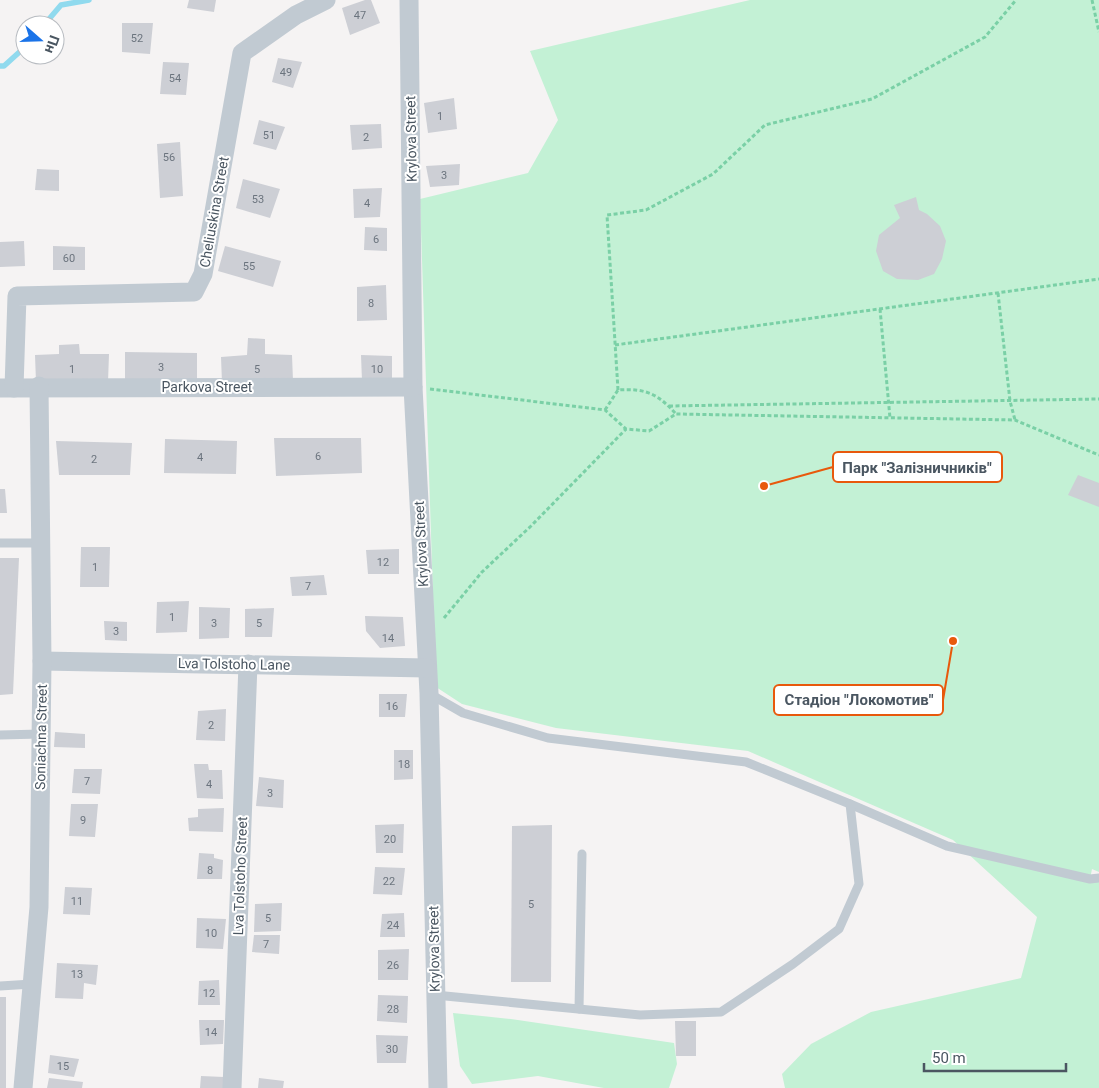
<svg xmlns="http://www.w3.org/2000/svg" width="1099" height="1088" font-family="Roboto,sans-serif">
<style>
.green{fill:#c3f1d5}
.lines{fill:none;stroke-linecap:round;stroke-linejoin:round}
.stream{stroke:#90daee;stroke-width:5.5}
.building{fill:#cdcfd5}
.path{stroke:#7ad0a6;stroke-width:3;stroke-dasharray:4 2.5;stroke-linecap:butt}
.lane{stroke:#c1cad2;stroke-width:9}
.street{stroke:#c1cad2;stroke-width:19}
.labels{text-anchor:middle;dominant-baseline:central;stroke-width:4;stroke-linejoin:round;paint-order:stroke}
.number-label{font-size:11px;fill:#6b747e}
.street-label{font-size:14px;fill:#4a5661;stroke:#fff}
.leader{fill:none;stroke:#e8590c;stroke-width:2}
.callout-dot{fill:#e8590c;stroke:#fff;stroke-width:2}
.callout{fill:#fff;stroke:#e8590c;stroke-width:2}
.callout-label{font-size:15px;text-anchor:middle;font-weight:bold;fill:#4a5661}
</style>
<rect width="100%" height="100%" fill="#f5f3f3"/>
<!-- green -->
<g class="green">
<polygon points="750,0 1099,0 1099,872 1092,869 1090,879 1099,882 1099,1088 785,1088 782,1074 811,1044 871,1012 1021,978 1037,917 953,840 748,751 556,728 462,704 436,687 420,199 528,173 558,120 530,51"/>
<polygon points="453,1013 511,1019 674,1043 677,1064 669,1088 604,1088 538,1076 472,1084 460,1066"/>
</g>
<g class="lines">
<!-- stream -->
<g class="stream">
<polyline points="44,25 61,5 89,0"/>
<polyline points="0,66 4,66 25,47"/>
</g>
</g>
<!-- building -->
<g class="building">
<polygon points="189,0 216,0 214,12 187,8"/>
<polygon points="365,0 371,0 380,23 350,35 342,8"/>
<polygon points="122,23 153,23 150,54 122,52"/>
<polygon points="278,58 302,62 293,88 272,82"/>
<polygon points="163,62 189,63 186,95 160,94"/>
<polygon points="454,98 457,129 428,133 424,103"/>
<polygon points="259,120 285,127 276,150 253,144"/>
<polygon points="381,124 382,148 352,150 350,125"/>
<polygon points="180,142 183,196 160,198 157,144"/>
<polygon points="460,164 459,185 430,187 426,166"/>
<polygon points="37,169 59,170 59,191 35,190"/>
<polygon points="243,179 280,189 270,218 236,208"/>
<polygon points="382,188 380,217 354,218 353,189"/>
<polygon points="916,197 919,210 927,214 940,226 946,241 942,259 934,274 918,280 897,279 883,271 876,251 879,235 900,218 894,205"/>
<polygon points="365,227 387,228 387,251 364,250"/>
<polygon points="24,241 25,266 0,267 0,242"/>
<polygon points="53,246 85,247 85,270 53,270"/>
<polygon points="225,246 281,261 273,287 218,271"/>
<polygon points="386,285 387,320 357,321 357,287"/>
<polygon points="248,338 265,339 265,354 292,355 293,381 222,383 221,357 247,355"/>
<polygon points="79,344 80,354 109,354 108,382 36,382 35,355 59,354 59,345"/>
<polygon points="125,352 197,353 197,382 125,382"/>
<polygon points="361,355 392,356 392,382 362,381"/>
<polygon points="274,438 361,438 362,473 276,476"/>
<polygon points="165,439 237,441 236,474 164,473"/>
<polygon points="56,441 132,443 130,475 59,475"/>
<polygon points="1078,475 1099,483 1099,507 1068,495"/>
<polygon points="0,489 5,489 7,513 0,513"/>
<polygon points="81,547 110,547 109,587 80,587"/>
<polygon points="399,549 399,574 368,574 366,550"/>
<polygon points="0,558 19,558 13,694 0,695"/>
<polygon points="324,575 327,595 292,596 290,577"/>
<polygon points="189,601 187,632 156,633 157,602"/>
<polygon points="199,607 230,608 229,638 199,639"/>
<polygon points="274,608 272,637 245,637 245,609"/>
<polygon points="365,616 403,617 405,646 380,648 366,631"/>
<polygon points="104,621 127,622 127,641 105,640"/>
<polygon points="379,694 407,694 405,717 379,717"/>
<polygon points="226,709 225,741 196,740 198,711"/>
<polygon points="55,732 85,734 85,748 54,747"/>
<polygon points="394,750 413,750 413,779 394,780"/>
<polygon points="194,764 208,764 209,770 222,770 223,799 197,798"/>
<polygon points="74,769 102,769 100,794 72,793"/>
<polygon points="259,777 284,780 283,808 256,806"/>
<polygon points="71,804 98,804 95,837 69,836"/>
<polygon points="224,808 223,832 189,831 188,818 198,817 198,809"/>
<polygon points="404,824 403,853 376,853 375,825"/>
<polygon points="552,825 551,982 511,982 512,826"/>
<polygon points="199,853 214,854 214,858 223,860 222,879 197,879"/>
<polygon points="375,867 405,868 402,895 373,894"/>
<polygon points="65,887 92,888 90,915 63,914"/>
<polygon points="282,903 281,931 254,932 255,904"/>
<polygon points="404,913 405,937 380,937 382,914"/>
<polygon points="197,918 226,919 223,949 196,948"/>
<polygon points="254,935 280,935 279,954 252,952"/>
<polygon points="409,949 408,980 378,980 378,950"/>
<polygon points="57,963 98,965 96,985 84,983 83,999 55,998"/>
<polygon points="219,980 220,1005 198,1005 199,981"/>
<polygon points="378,995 408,996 407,1023 377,1021"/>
<rect x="0" y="997" width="6" height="91"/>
<polygon points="199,1020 224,1020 223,1044 200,1045"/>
<polygon points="675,1021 696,1021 696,1056 676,1056"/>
<polygon points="376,1035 408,1036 406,1063 377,1063"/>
<polygon points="50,1055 79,1059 74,1077 48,1073"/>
<polygon points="201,1076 224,1077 224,1088 200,1088"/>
<polygon points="49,1078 83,1082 82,1088 47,1088"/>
<polygon points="259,1078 284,1081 283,1088 258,1088"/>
</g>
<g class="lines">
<!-- path -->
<g class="path">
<polyline points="1092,0 1099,32"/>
<polyline points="998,293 1010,401 1015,420"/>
<polyline points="880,309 890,418"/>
<polyline points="615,345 1099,279"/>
<polyline points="430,389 605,410 626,429 649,431 676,414 1015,420 1099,455"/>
<polyline points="618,390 607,215 646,210 713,174 765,125 872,99 985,37 1016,0"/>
<polyline points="669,406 1099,399"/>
<path d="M 605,410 L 618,390 C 646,388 658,394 676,414"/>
<polyline points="444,618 482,572 531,526 626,429"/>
</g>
<!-- lane -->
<g class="lane">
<polyline points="0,543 41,543"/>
<polyline points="430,694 463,713 548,738 746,762 850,804 947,846 1090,879 1099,878"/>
<polyline points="0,735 41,734"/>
<polyline points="0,986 32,984"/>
<polyline points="435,995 640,1015 721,1012 793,964 839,929 859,884 850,804"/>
<polyline points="579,1009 582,854"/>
</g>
<!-- street -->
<g class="street">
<polyline points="409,0 413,387 429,693 438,1088"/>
<polyline points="0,388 413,387"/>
<polyline points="14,388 17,296 194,292 203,274 242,53 296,15 326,0"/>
<polyline points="42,661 427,668"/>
<polyline points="23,1088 39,907 42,661 39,386"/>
<polyline points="232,1088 248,664"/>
</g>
</g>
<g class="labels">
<!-- number labels -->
<g class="number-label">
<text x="360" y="15">47</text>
<text x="137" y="38">52</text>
<text x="286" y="72">49</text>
<text x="175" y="78">54</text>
<text x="440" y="116">1</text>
<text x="269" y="135">51</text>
<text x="366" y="137">2</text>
<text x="169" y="157">56</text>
<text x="444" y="175">3</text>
<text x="258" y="199">53</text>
<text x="367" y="203">4</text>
<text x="376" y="239">6</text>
<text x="69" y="258">60</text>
<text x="249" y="266">55</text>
<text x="371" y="303">8</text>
<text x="161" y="367">3</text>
<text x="72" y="369">1</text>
<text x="257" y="369">5</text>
<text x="377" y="369">10</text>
<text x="318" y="456">6</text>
<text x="200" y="457">4</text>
<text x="94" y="459">2</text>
<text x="383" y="562">12</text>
<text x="95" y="567">1</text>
<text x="308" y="586">7</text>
<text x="172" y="617">1</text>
<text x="214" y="623">3</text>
<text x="259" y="623">5</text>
<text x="116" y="631">3</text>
<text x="388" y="638">14</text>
<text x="392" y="706">16</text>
<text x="211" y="725">2</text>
<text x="404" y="764">18</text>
<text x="87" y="781">7</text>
<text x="209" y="784">4</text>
<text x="270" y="793">3</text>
<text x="83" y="820">9</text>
<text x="390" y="839">20</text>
<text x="210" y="870">8</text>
<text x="389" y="881">22</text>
<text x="77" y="901">11</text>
<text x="531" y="904">5</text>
<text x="268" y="918">5</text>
<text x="393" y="925">24</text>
<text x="211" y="933">10</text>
<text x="266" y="944">7</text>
<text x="393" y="965">26</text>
<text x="77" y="974">13</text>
<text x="209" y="993">12</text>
<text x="393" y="1009">28</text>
<text x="211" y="1032">14</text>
<text x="392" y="1049">30</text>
<text x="63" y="1066">15</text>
</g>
<!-- street labels -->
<g class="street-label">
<text transform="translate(411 139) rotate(-91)">Krylova Street</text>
<text transform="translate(214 212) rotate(-80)">Cheliuskina Street</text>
<text x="207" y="387">Parkova Street</text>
<text transform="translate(421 544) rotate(-93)">Krylova Street</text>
<text transform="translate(234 664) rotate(1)">Lva Tolstoho Lane</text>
<text transform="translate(41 737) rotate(-89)">Soniachna Street</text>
<text transform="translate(240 876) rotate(-88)">Lva Tolstoho Street</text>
<text transform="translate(434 949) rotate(-91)">Krylova Street</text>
</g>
</g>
<!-- callouts -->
<path class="leader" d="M764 486L833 467M953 641L943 700"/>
<g class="callout-dot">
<circle cx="764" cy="486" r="5"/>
<circle cx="953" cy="641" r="5"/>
</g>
<g class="callout">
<rect x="833" y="452" width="169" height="30" rx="5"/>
<rect x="774" y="685" width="169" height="30" rx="5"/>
</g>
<g class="callout-label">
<text x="917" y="473">Парк "Залізничників"</text>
<text x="859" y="705">Стадіон "Локомотив"</text>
</g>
<!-- north arrow -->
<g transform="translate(40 40) rotate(110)"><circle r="24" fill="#ffffff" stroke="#b7bbc0"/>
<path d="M0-4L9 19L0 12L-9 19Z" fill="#1a73e8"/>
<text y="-8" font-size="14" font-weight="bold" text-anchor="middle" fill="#4a5661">Пн</text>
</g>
<!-- scale -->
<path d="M924 1063v8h142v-8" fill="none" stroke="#4a5661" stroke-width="2.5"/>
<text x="932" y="1063" font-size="15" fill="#4a5661" stroke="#ffffff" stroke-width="4" paint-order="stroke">50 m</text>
</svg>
